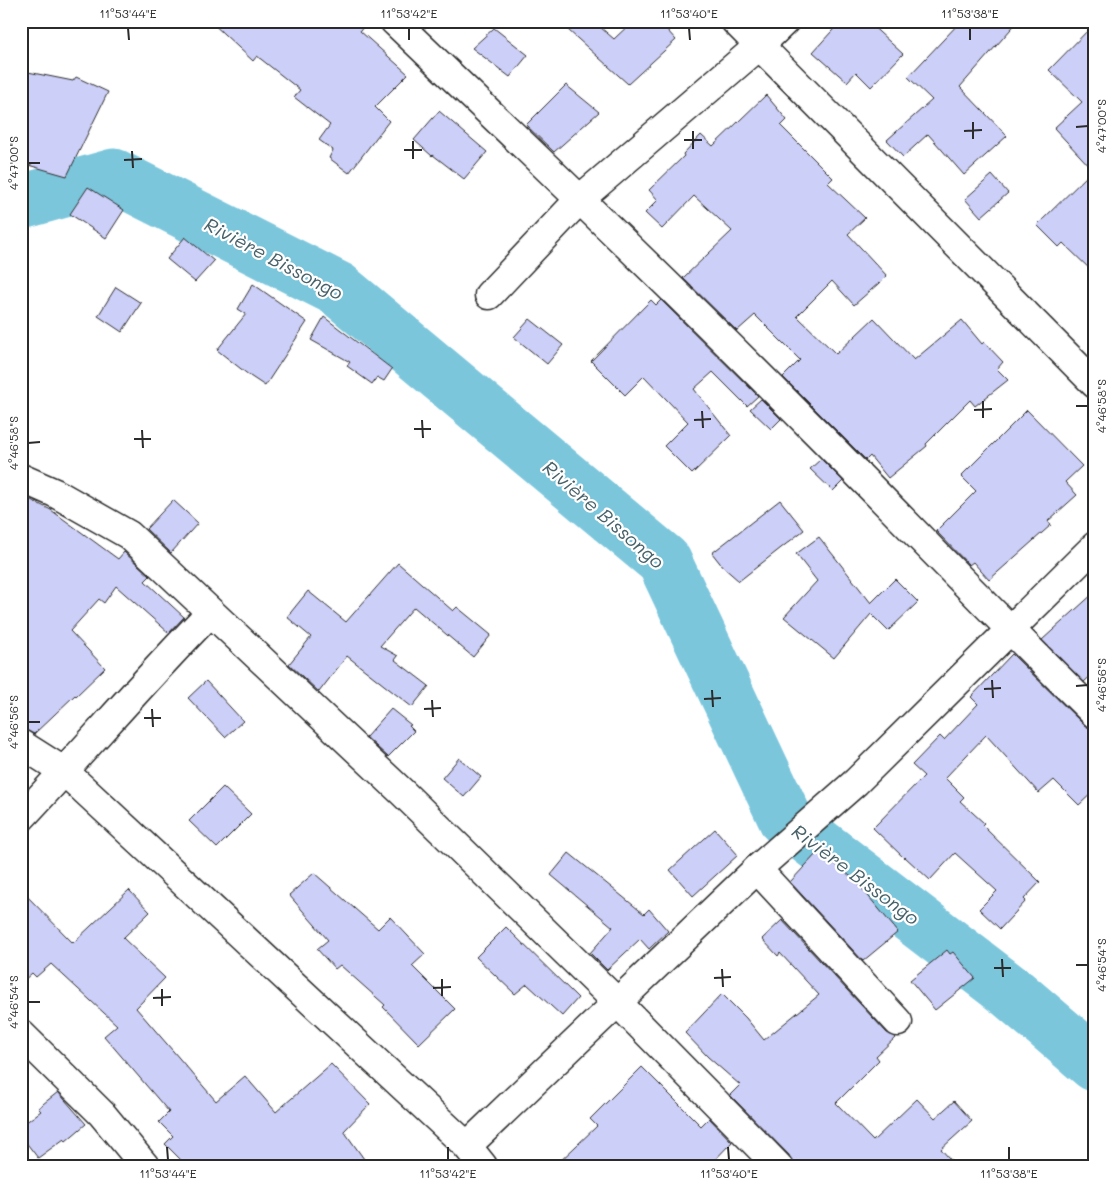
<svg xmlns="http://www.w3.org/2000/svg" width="1116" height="1187" font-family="Mali,sans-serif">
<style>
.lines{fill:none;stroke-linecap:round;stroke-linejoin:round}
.river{stroke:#7cc6dc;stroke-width:55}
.building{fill:#cccff8;stroke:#2b2b2b}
.street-casing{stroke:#2b2b2b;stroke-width:31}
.street{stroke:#fff;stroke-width:28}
.ticks{fill:none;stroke:#2b2b2b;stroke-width:2}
.labels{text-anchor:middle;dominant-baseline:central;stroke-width:4.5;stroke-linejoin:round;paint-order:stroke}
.water-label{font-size:19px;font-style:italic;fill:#476169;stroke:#fff}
.neatline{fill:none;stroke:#2b2b2b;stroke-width:2}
.ticks-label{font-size:12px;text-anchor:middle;fill:#2b2b2b}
</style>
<rect width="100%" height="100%" fill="#fff"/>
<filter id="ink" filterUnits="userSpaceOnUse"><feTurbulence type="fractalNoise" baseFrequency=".02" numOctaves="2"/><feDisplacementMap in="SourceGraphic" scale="10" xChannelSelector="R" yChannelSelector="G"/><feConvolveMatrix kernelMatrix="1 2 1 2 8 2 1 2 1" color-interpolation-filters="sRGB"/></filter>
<g filter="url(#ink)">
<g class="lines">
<!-- river -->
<polyline class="river" points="21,202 114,176 338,289 664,561 786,820 1013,994 1095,1064"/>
</g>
<!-- building -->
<g class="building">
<polygon points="210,21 368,21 360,31 408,74 375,107 389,121 349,173 329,158 333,150 319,140 330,125 294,97 300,90 257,56 253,61"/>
<polygon points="558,21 593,21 614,39 633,21 659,21 676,40 628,84"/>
<polygon points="841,21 867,21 903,54 871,87 856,72 847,82 813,52"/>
<polygon points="961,21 1018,21 960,87 1007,136 964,175 928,134 903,157 887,140 932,100 908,77"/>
<polygon points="1095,23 1095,274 1063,243 1059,247 1037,225 1093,170 1054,128 1082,102 1049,70"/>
<polygon points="494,28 528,55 510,77 472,48"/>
<polygon points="28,72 73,81 76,77 108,92 67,176 21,163 21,104"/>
<polygon points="566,85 599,112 554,152 526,125"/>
<polygon points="766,95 787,120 781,126 833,178 828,183 865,218 848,234 887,276 854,305 832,281 797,316 836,354 874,318 914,360 962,320 982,344 984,342 1003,362 997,369 1008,380 975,406 970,400 926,444 927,446 888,478 870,456 866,460 783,377 800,360 755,315 737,331 683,278 732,231 694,196 662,229 645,213 658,200 649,190 684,156 683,154 701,135 713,146"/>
<polygon points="439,111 487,152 464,179 433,155 432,156 414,140"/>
<polygon points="992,175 1008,193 981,217 965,199"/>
<polygon points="88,187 124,210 106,238 70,214"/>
<polygon points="185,237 214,261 195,282 167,259"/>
<polygon points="253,284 307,322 265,386 250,376 217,350 246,314 238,309"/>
<polygon points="116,287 141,303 122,332 98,316"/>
<polygon points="651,300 656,305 661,300 758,396 747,406 713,372 694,389 731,436 692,474 664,446 688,422 644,376 625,395 591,361"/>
<polygon points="324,317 392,369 384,381 377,377 372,384 347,366 350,362 311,340"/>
<polygon points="530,319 563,345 547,364 514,337"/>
<polygon points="761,399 781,419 771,429 750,409"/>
<polygon points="1027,410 1082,466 1065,482 1077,495 1048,521 1051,525 989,580 973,562 969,565 936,531 976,491 961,476"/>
<polygon points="821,459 843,481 833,491 810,469"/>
<polygon points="21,495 51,510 118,559 124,552 150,576 145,581 184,617 169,633 116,586 104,603 99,599 70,631 105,668 76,696 75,695 34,734 21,728"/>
<polygon points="173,500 198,523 171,553 146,529"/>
<polygon points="780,500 804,530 739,581 723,567 712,553"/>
<polygon points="819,537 871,603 895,579 918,602 888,631 871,614 834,658 784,617 817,581 796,554"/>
<polygon points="398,563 453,611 457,607 491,635 473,657 414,607 380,646 398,656 395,660 429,686 412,707 347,656 319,692 289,664 311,637 287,617 308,591 346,622"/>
<polygon points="1095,592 1095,672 1084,682 1042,640"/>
<polygon points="1012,654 1084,725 1091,729 1095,729 1095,790 1079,805 1054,780 1039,793 986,735 945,778 964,797 960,801 984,823 982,825 1040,882 1024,899 1026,901 1000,929 979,909 997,891 955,853 930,880 905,857 904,858 873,828 924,776 912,765 940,736 944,740 978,704 971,697"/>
<polygon points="206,681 243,721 225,737 188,698"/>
<polygon points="391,709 411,725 409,726 414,731 388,757 366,737"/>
<polygon points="459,758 481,777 464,797 442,778"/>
<polygon points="223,787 251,814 217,848 189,821"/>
<polygon points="715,829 738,855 693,896 670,870"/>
<polygon points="819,851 855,880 898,932 863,961 790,882"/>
<polygon points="569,853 644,914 649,909 668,931 649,949 640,939 607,970 590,953 613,927 551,875"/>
<polygon points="314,873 378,929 390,917 425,954 412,966 455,1009 419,1044 383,1007 385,1005 340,965 335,969 317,949 328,940 289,895"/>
<polygon points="21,890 73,943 129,890 150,912 123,938 165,978 136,1008 216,1101 245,1076 276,1112 331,1064 370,1104 344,1131 369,1166 187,1166 165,1144 173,1136 159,1122 169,1112 104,1036 117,1025 51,964 36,977 32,973 21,983"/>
<polygon points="782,920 887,1033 896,1037 876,1056 879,1060 836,1103 873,1141 917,1099 935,1118 954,1101 972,1121 941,1149 956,1166 793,1166 789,1155 730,1095 740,1085 708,1057 685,1033 722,994 746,1018 764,1040 819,995 780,953 778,956 762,939"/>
<polygon points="506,927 578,998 562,1016 527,984 515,994 476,957"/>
<polygon points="947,950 950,954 953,952 975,978 935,1010 910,980"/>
<polygon points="642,1067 701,1126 709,1118 732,1142 709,1166 555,1166 597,1126 590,1119"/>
<polygon points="58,1092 86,1124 66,1141 64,1139 38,1158 21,1136 21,1126 41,1111 38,1108"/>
</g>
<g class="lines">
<!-- street casing -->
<g class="street-casing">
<g id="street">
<path d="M 394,21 C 534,155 673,288 809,425 C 905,521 998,619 1095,714"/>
<polyline points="735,21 1095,384"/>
<polyline points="489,295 580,199 760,45 785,21"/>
<polyline points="21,478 55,493 129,535 402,792 617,1002 778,1166"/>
<polyline points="21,744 65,772 467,1146 483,1166"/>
<path d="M 21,818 C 85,750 145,679 210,613"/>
<polyline points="757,869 898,1022"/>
<polyline points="21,1034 102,1114 145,1166"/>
<polyline points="467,1146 757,869 856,782 1095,546"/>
</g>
</g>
<!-- street -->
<use href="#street" class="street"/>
</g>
</g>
<!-- ticks -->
<path class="ticks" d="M 128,28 L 129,40M 409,28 L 409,40M 689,28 L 690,40M 970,28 L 970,40M 973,122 L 973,139M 1076,127 L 1088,126M 693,131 L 693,149M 964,131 L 982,130M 684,140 L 702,140M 413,141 L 413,159M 404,150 L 422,150M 132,151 L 133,168M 124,160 L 142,159M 28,163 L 40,163M 983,401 L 983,418M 1076,406 L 1088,406M 974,410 L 992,409M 702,411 L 703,428M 422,420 L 423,438M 694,420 L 711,419M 414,429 L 431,429M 142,430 L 143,448M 134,439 L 151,439M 28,443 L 40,442M 992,680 L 993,698M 1076,686 L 1088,685M 984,689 L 1001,688M 712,690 L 713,707M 704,699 L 721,698M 432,700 L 433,717M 152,709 L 153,727M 424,709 L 441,708M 144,718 L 161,718M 28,722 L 40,722M 1002,959 L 1003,977M 1076,965 L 1088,965M 994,968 L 1011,968M 722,969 L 723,987M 714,978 L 731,977M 442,979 L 442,996M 433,988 L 451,987M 162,989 L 162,1006M 153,998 L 171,997M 28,1002 L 40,1002M 167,1147 L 168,1160M 448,1147 L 448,1160M 728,1147 L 729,1160M 1009,1147 L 1009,1160"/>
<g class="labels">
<!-- water labels -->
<g class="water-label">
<text transform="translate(274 258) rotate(28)">Rivière Bissongo</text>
<text transform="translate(604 514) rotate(41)">Rivière Bissongo</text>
<text transform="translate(856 874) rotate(37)">Rivière Bissongo</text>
</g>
</g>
<!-- margin -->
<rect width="1116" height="1187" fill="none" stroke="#fff" stroke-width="55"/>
<rect x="28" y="28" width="1060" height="1132" class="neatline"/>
<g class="ticks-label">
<text x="128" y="18">11°53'44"E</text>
<text x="409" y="18">11°53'42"E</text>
<text x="689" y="18">11°53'40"E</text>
<text x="970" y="18">11°53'38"E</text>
<text transform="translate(1102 126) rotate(-90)" y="4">4°47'00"S</text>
<text transform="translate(14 163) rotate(-90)" y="4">4°47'00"S</text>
<text transform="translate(1102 406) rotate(-90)" y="4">4°46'58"S</text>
<text transform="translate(14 443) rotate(-90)" y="4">4°46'58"S</text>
<text transform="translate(1102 685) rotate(-90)" y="4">4°46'56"S</text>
<text transform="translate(14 722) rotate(-90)" y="4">4°46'56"S</text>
<text transform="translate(1102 965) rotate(-90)" y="4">4°46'54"S</text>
<text transform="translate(14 1002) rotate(-90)" y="4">4°46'54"S</text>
<text x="168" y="1178">11°53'44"E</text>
<text x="448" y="1178">11°53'42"E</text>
<text x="729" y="1178">11°53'40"E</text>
<text x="1009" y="1178">11°53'38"E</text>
</g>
</svg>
